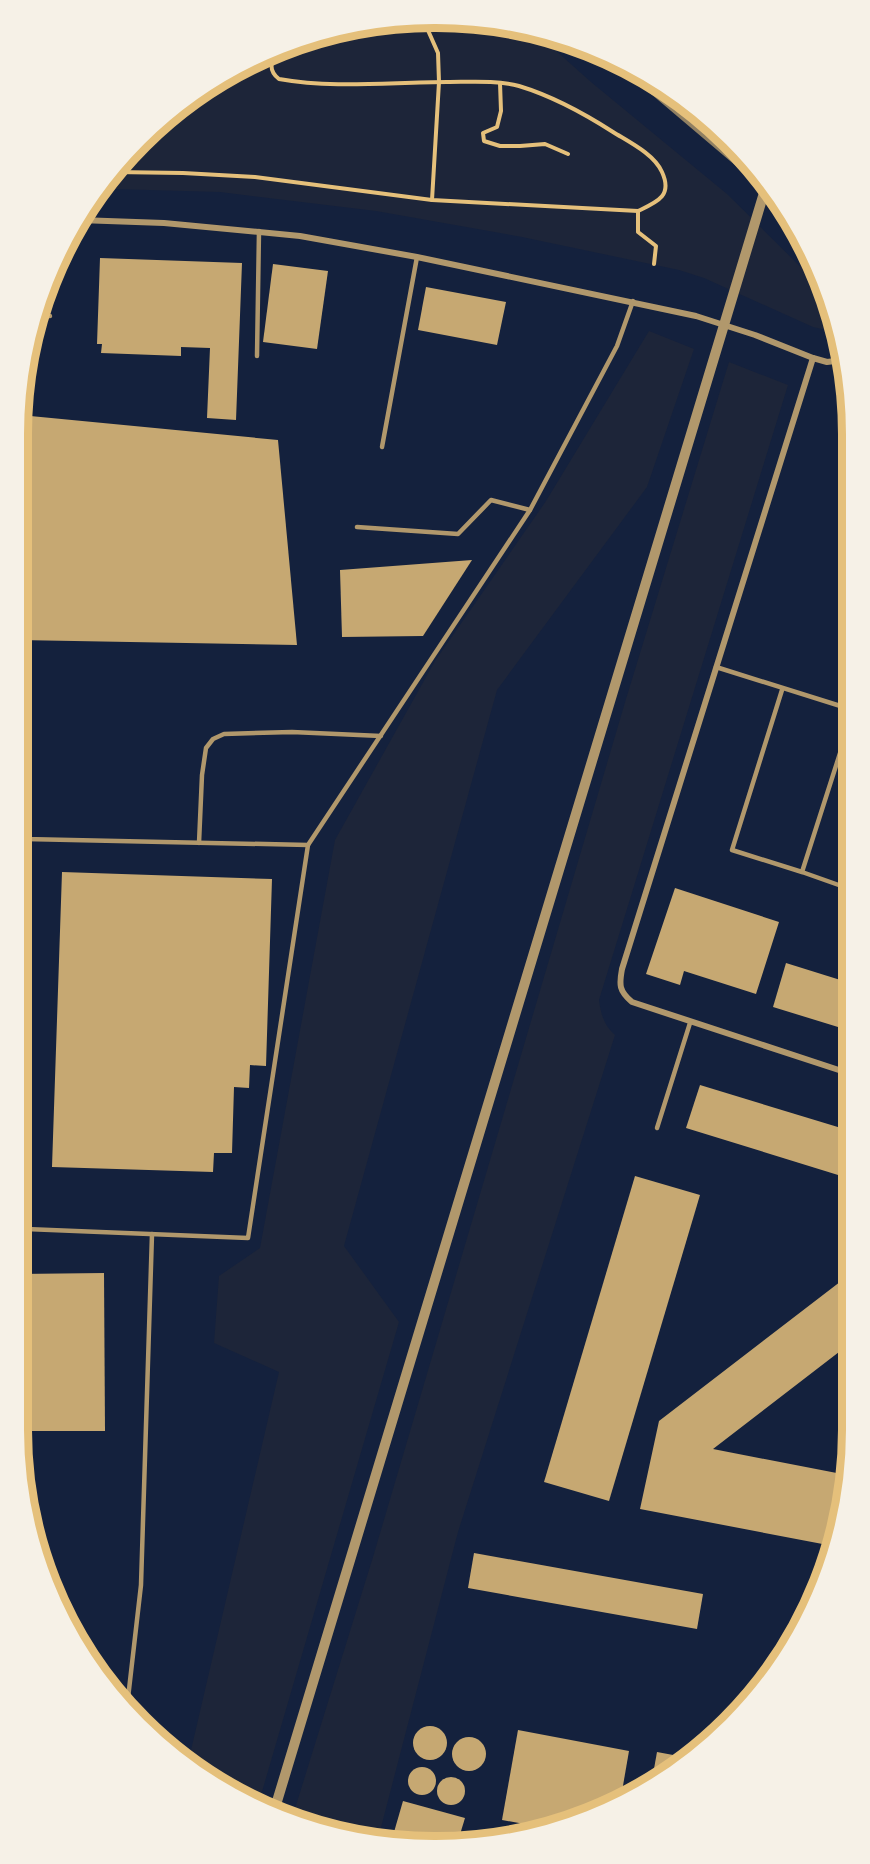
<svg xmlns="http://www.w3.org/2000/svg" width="870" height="1864" font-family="Georgia,serif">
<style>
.green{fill:#1d2539}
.building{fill:#c6a872}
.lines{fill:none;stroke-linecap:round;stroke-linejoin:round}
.path{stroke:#e5c07b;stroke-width:4}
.service{stroke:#b1986c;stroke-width:4.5}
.minor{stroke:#b1986c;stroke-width:6}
.tertiary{stroke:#b1986c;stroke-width:10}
.rail{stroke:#918062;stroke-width:4.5}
.rim{fill:none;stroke:#e5c07b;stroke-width:8}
</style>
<rect width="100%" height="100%" fill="#14213d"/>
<!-- green -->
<g class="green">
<polygon points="435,18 517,26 535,32 591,82 727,194 824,290 834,326 826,330 813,327 704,278 679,270 522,237 376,211 220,192 113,189 104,184 140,140 204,88 276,50 354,26"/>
<polygon points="649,331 694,349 647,487 497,690 344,1246 399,1322 259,1802 226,1790 188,1763 279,1372 214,1343 219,1276 260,1248 335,840 435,661 546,501"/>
<path d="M 729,362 L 788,385 L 599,1000 C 601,1015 604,1025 615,1035 L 458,1532 L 378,1839 L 353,1838 L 293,1815 L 373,1557 L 626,699 Z"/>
</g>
<!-- building -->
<g class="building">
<polygon points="100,258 242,263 236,420 207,418 210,348 181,347 181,356 101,353 102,344 97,344"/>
<polygon points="273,264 328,271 317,349 263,342"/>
<polygon points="426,287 506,302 497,345 418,330"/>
<polygon points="20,415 278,440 297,645 18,640 18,435"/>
<polygon points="472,560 423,636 342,637 340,570"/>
<polygon points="62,872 272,879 266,1066 250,1065 249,1088 234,1087 232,1153 214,1153 213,1172 52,1167"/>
<polygon points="675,888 779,922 756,994 684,971 680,985 646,974"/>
<polygon points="786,963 850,983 851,1031 773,1007"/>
<polygon points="700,1085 851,1131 851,1179 686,1128"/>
<polygon points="635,1176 700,1195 609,1501 544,1482"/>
<polygon points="104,1273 105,1431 18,1431 18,1274"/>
<polygon points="849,1275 851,1279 852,1342 713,1449 847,1475 844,1511 833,1546 640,1509 659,1421"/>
<polygon points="474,1553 703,1594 697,1629 468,1588"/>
<circle cx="430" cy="1743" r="17"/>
<polygon points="518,1730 629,1751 620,1803 541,1827 502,1820"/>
<circle cx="469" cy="1754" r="17"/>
<polygon points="657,1752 684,1757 652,1780"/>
<circle cx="422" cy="1781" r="14"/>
<circle cx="451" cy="1791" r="14"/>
<polygon points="403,1801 465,1818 458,1841 392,1839"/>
</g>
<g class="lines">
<!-- path -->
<g class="path">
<polyline points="423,19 438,53 439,82 432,200"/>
<polyline points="500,83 501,111 497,127 483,133 484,141 500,146 520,146 545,144 568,154"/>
<path d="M 114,172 L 183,173 L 255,177 L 432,200 L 638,211 C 657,202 673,196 662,172 C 654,154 629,142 613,132 C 585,114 552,96 519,86 C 497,80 470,82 447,82 C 390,82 335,89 279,79 C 269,71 269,61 279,52 L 346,28"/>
<polyline points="638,211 638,232 656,246 654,264"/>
</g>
<!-- service -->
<g class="service">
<polyline points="38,315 50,316"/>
<polyline points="257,356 259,231"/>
<polyline points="382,447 417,257"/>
<polyline points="357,527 458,534 491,500 530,510"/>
<polyline points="716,667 850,709"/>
<polyline points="782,690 732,850 802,872 850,722"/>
<polyline points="18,804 25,839 308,845 530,510 617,346 633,301"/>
<polyline points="25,839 26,1229 248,1238 308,845"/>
<polyline points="199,843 202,775 206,748 213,739 224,734 292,732 381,736"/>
<polyline points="802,872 850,889"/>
<polyline points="657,1128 690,1023"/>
<polyline points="127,1707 141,1585 152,1234"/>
<polyline points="489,1839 497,1840"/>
</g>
<!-- minor -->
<g class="minor">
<polyline points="79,220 164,223 300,236 417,257 696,316 755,335 813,358 827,362 843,360"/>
<path d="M 813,358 L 622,969 C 619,985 619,991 632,1002 L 851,1074"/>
</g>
<!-- tertiary -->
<polyline class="tertiary" points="275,1808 767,183"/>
<!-- rail -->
<g class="rail">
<polyline points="618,63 775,196"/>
<polyline points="678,98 706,122"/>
</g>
</g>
<!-- crop -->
<path d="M0 0H870V1864H0ZM434 28H436A406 406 0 0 1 842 434V1430A406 406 0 0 1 436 1836H434A406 406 0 0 1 28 1430V434A406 406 0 0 1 434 28Z" fill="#f6f1e7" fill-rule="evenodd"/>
<path class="rim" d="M434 28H436A406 406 0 0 1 842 434V1430A406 406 0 0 1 436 1836H434A406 406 0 0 1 28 1430V434A406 406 0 0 1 434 28Z"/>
</svg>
